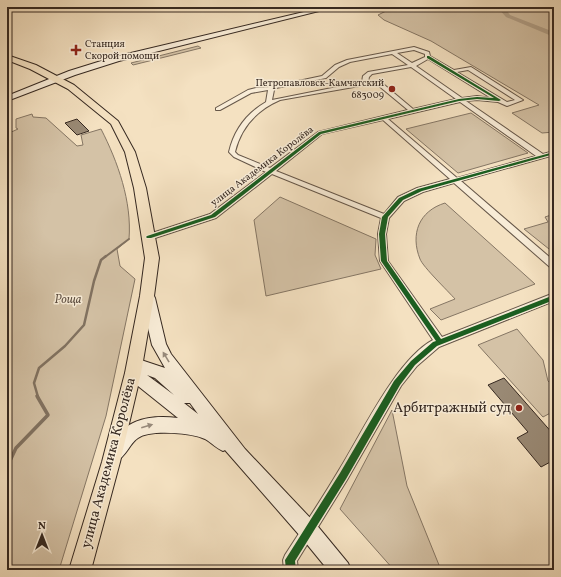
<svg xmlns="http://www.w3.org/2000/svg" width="561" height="577" font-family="Vollkorn,serif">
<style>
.green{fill:#d4c2a6;stroke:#857664}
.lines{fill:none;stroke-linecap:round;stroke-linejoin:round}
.stream-far2{stroke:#817261;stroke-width:2}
.stream-far1{stroke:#817261;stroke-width:2.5}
.stream{stroke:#817261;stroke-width:3.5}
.river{fill:#b3a28b;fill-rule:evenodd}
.building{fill:#998974;stroke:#362921}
.street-casing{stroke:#665749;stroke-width:2}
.secondary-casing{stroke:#362921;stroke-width:2}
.primary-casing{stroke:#362921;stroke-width:2}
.street{fill:#f8ecd7;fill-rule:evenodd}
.secondary{fill:#f8ecd7;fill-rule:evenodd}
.primary{fill:#f4e1c1;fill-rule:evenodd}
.cycleway-casing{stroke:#f8ecd7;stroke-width:2}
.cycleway{fill:#1b5e20;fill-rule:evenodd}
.oneway{fill:#978a7c}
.poi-dot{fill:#8f2418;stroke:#f8ecd7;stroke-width:1.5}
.labels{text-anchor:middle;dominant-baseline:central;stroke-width:3;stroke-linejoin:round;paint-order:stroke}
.far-poi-label{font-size:10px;fill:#362921;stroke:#f8ecd7;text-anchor:start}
.far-street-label{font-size:10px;fill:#362921;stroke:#f8ecd7}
.park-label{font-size:12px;font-style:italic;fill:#5e4f42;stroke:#f8ecd7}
.near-poi-label{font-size:14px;fill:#362921;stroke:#f8ecd7;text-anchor:end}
.near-street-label{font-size:14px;fill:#362921;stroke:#f8ecd7}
</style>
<rect width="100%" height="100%" fill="#f4e1c1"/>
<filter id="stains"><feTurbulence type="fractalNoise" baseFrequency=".005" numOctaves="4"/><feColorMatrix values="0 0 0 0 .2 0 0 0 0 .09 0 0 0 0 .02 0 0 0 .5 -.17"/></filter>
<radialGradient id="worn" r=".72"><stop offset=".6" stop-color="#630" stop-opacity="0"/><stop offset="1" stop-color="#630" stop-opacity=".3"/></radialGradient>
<!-- green -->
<g class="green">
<polygon points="394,7 554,7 554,132 542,133 512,113 539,105 431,41 384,20 378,15"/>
<polygon points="198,46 201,48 133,65 131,63"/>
<polygon points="471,113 528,153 458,173 406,129"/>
<path d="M 32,114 L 33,117 L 46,118 L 77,146 L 83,145 L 81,135 L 101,129 C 118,162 132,202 129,239 L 117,249 L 120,266 L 135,279 L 106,416 L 59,570 L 7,570 L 7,134 L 18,129 L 16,128 L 16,119 Z"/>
<polygon points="280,197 376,239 375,255 381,269 266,296 254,220"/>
<path d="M 445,203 L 535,284 L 441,320 L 430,309 L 455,299 C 448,291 423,267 420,259 C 410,234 419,211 445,203 Z"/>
<polygon points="554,214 554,253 524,229 548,222 545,217"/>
<polygon points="517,329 543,360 548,381 554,387 554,411 543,417 478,345"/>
<polygon points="392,410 407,486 441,570 394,570 340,509"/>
</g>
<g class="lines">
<!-- stream-far2 -->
<polyline class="stream-far2" points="105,257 129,239"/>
<!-- stream-far1 -->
<polyline class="stream-far1" points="38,397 34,383 39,368 65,346 84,325 94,281 101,260 106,256"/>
<!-- stream -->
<polyline class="stream" points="7,467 16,448 48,415 37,396"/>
<!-- river -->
<polygon class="river" points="497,7 504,7 510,15 554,32 554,37 506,17"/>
</g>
<!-- building -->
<g class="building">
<polygon points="77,119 89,131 77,135 65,123"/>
<polygon points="504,378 554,435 554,460 541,467 517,438 528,432 488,385"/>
</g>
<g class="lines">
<!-- street casing -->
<g class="street-casing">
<path id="street" d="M 414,47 L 429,52 L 430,56 L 454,70 L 471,67 L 523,100 L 507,106 L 498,102 L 477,100 L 466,101 L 543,154 L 554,151 L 554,155 L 461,181 L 554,261 L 554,269 L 551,268 L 454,183 L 423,192 L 404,201 L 389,218 L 386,234 L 388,261 L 442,337 L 554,293 L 554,301 L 439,347 L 417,366 L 401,386 L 347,480 L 297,561 L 298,570 L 284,570 L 283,560 L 285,555 C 303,527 322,499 339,470 C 362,433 396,360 433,340 L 380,261 L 378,234 L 381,218 L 272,174 L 216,218 L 149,240 L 145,237 L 146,235 L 210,214 L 266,172 L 234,157 L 229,152 C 234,130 247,113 266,102 L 268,90 L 251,93 L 220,110 L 216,110 L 216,108 L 248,90 L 256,88 L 270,87 L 322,76 L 335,65 L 347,60 ZM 414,50 L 425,54 L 425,57 L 412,63 L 397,53 ZM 392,54 L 408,65 L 368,72 L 363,76 L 362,82 L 272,100 L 274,90 L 276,88 L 326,78 L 339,67 L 350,62 ZM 428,59 L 491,98 L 477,96 L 462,98 L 416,66 ZM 411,67 L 456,99 L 413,109 L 382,83 L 368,82 L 369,77 L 372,74 ZM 468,70 L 515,100 L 507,102 L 457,72 ZM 365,85 L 379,86 L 408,110 L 318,132 L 270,168 L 238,155 L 235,152 C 241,127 257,110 280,100 ZM 460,102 L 536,156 L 457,178 L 388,119 ZM 383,120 L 450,179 L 417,188 L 398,197 L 384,214 L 276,171 L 322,134 Z"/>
</g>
<!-- secondary casing -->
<g class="secondary-casing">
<g id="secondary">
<polygon points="325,7 335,7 119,61 75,75 7,101 7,96 69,71 114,57"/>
<polygon points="340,7 381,7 364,11 343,9"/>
<path d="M 148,293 L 153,294 L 155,298 L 166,344 L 171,354 L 245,449 L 315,523 L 348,563 L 351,570 L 328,570 L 301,537 L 225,450 L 223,451 C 216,448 212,443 205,439 C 192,433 150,429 138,438 C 129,444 126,457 115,462 L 109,459 L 106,453 C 120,421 146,414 178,418 L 128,378 L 125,373 L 129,368 L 128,364 L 130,359 L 135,358 L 165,368 L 152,345 L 141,298 L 143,294 ZM 147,375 L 155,378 L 174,395 ZM 184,403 L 190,403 L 198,414 Z"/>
</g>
</g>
<!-- primary casing -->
<g class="primary-casing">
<polygon id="primary" points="7,55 36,65 74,85 118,121 135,152 146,188 155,237 159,258 154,296 141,373 120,462 91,570 69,570 102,462 125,373 140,296 145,258 134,188 125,152 111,124 68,89 30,69 7,60"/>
</g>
<!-- street -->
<use href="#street" class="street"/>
<!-- secondary -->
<use href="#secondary" class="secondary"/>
<!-- primary -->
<use href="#primary" class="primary"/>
<!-- cycleway casing -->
<g class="cycleway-casing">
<g id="cycleway">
<polygon points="427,56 429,56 501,100 499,101 477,99 459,101 321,134 215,217 151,238 147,238 146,237 147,236 211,215 319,132 459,99 477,97 494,98 427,58"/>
<polygon points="554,152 554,154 422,191 403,200 388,217 385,234 387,261 441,339 554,295 554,300 437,346 415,365 400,385 346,479 295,561 296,570 286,570 285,560 287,557 340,473 394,381 411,361 433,342 436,341 381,261 379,234 382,217 399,198 418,189"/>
</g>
</g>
<!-- cycleway -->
<use href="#cycleway" class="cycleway"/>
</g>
<!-- one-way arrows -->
<defs><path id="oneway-solid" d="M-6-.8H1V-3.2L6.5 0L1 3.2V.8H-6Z"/></defs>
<g class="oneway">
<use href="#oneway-solid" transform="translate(166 357) rotate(-121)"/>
<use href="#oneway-solid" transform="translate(147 426) rotate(-16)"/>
</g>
<!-- markers -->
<g class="poi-dot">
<path d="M74 44h4v4h4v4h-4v4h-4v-4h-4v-4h4z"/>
<circle cx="392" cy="89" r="4"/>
<circle cx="519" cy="408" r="4"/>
</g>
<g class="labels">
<!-- far-poi labels -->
<g class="far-poi-label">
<text x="85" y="44">Станция<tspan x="85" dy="12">Скорой помощи</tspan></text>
<text x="384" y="83" text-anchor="end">Петропавловск-Камчатский<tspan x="384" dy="12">683009</tspan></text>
</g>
<!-- far-street labels -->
<g class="far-street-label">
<text transform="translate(262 166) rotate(-37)">улица Академика Королёва</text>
</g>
<!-- park labels -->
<g class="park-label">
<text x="68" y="300">Роща</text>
</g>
<!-- near-poi labels -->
<g class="near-poi-label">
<text x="511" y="408">Арбитражный суд</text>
</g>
<!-- near-street labels -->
<g class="near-street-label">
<text transform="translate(109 463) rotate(-75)">улица Академика Королёва</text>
</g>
</g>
<!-- margin -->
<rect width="561" height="577" fill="none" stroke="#f4e1c1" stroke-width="24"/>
<rect x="8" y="8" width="545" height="561" fill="none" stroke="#362921" stroke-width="2"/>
<rect x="12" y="12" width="537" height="553" fill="none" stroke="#362921"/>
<!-- north arrow -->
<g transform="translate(42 535)" stroke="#f8ecd7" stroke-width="3" paint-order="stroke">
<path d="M0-3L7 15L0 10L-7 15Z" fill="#362921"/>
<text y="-6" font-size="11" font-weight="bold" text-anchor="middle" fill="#362921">N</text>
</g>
<rect width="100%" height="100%" filter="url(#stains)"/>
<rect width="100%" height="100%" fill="url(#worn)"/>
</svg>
